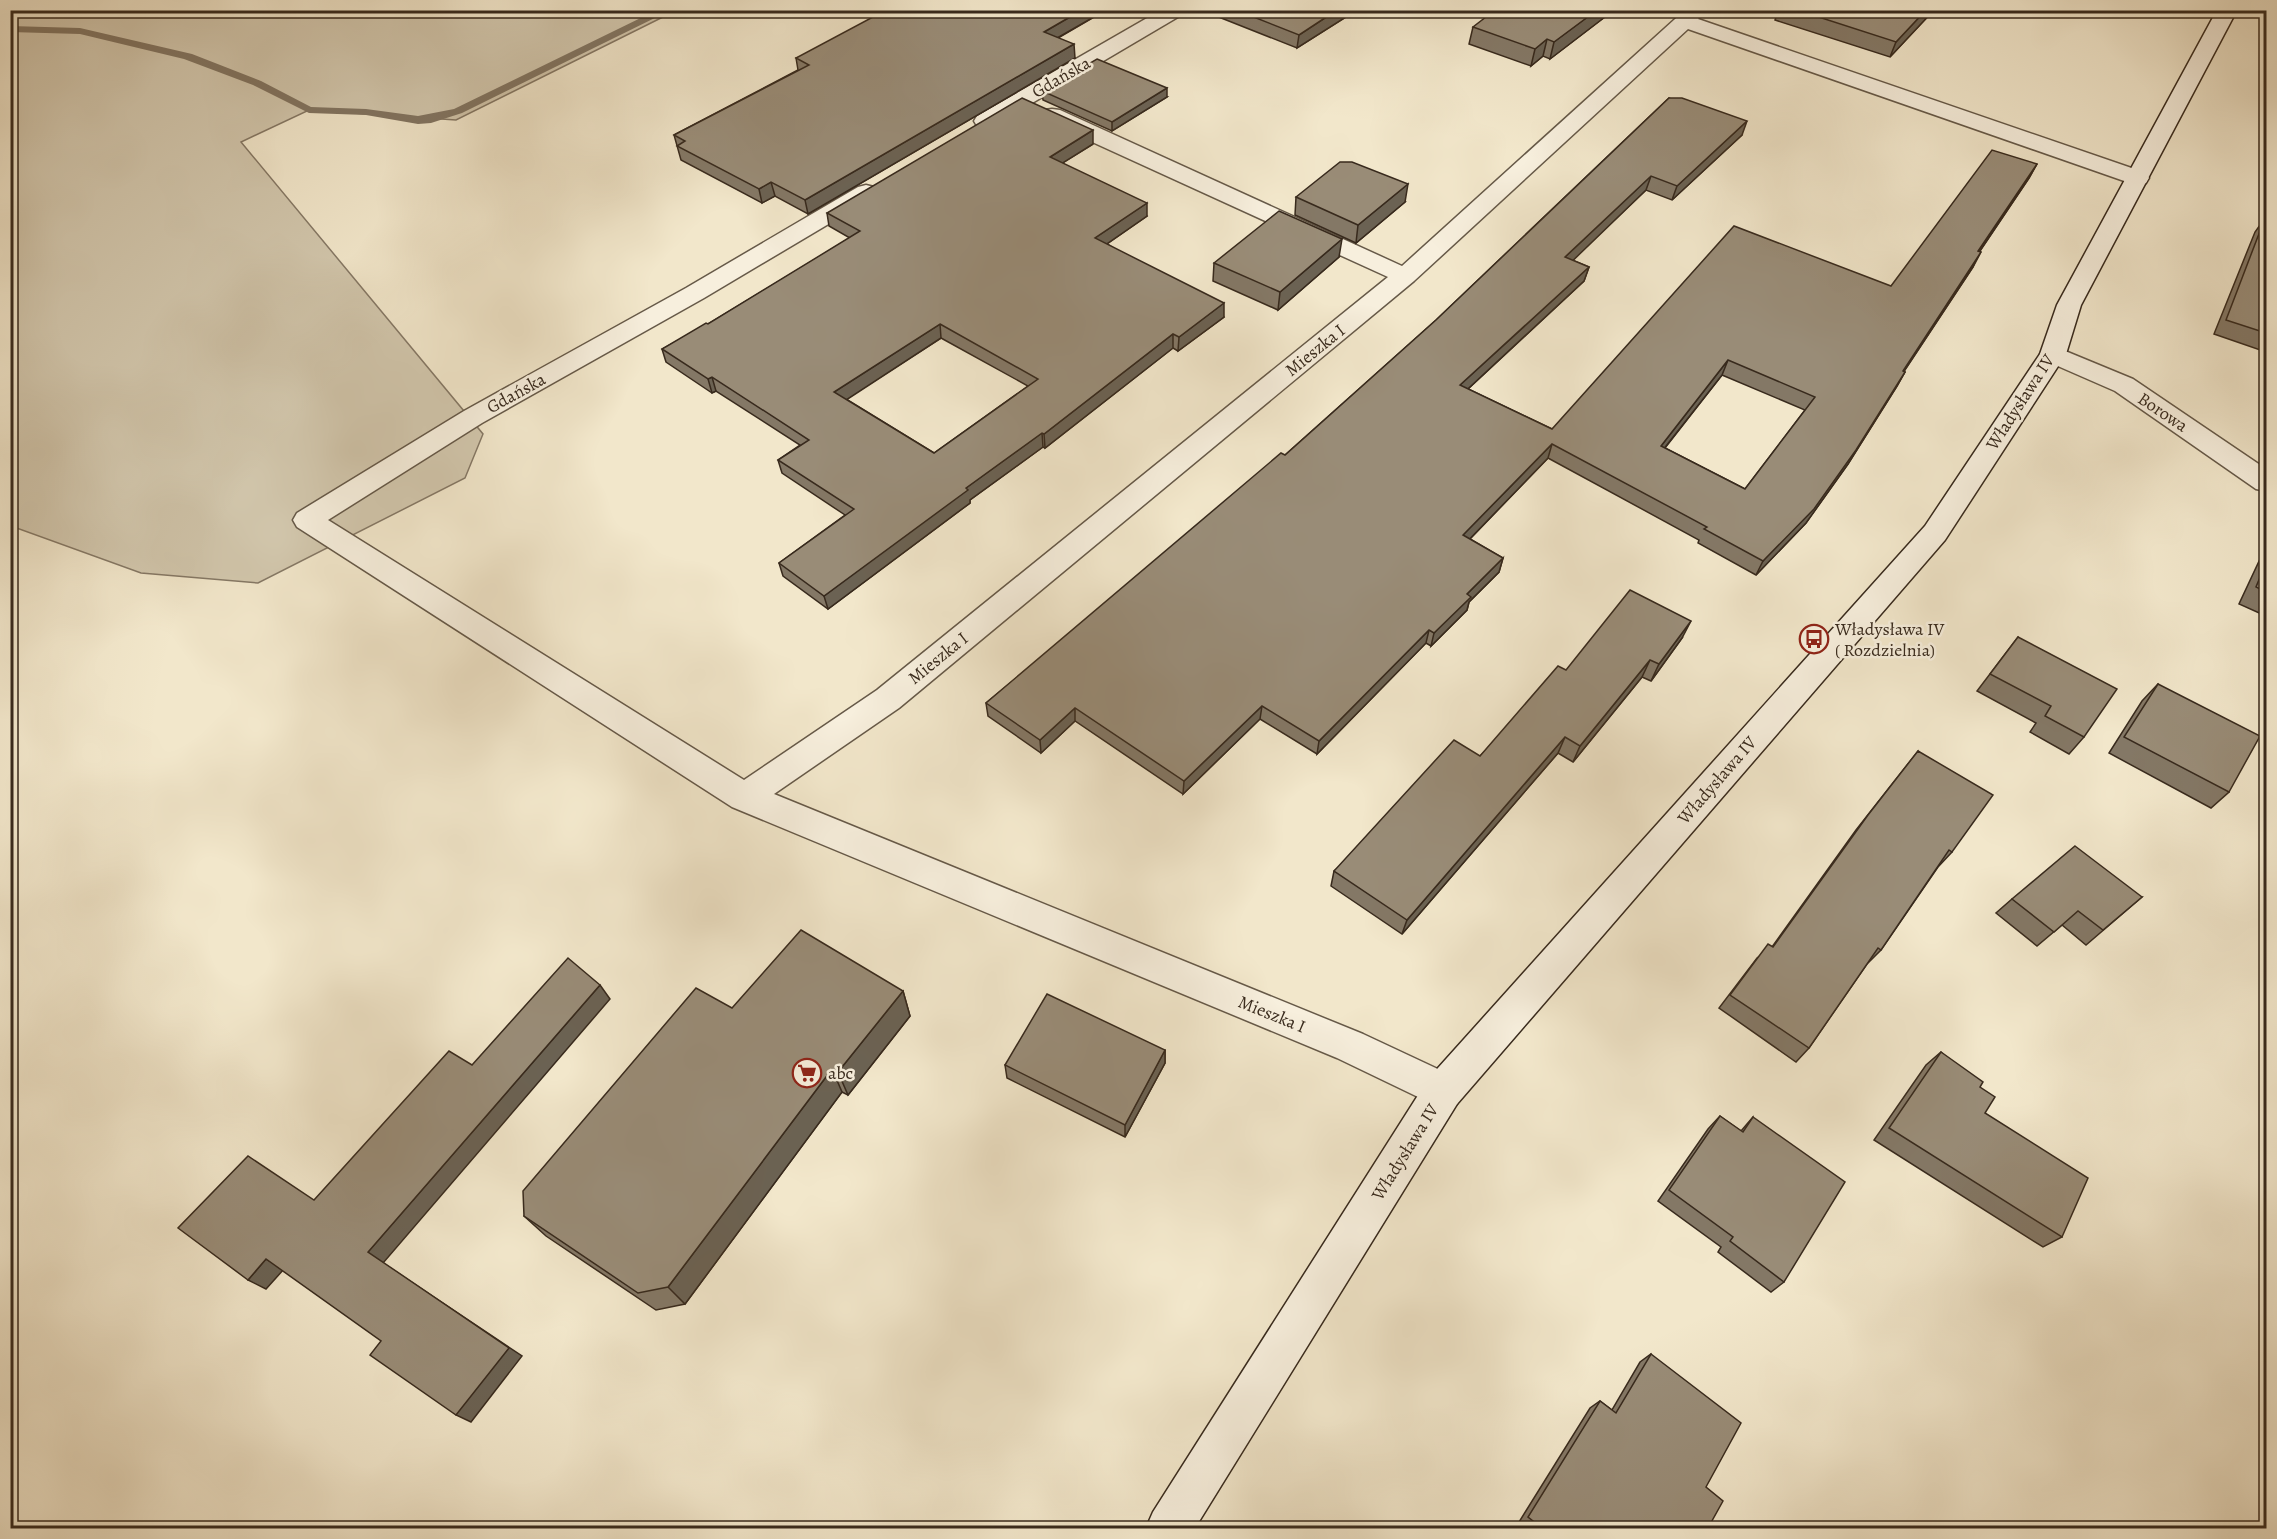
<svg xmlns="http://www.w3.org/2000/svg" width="2277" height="1539" font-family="Alegreya,serif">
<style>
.green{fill:#d2c7ad;stroke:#857865;stroke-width:1.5}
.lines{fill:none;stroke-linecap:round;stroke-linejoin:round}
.stream{fill:#827562;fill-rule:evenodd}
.street-casing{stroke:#665948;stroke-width:3}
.secondary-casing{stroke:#382a1d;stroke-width:3}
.street{fill:#f7efdd;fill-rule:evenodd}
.secondary{fill:#f7efdd;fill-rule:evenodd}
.wall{fill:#847866;stroke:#382a1d;stroke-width:1.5;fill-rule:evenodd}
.shaded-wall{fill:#6b6253;stroke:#382a1d;stroke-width:1.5}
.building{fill:#998c77;stroke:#382a1d;stroke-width:1.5;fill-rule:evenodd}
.labels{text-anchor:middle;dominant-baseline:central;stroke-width:5;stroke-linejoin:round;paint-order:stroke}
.street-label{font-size:18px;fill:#382a1d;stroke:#f7efdd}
.poi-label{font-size:18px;fill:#382a1d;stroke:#f7efdd;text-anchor:start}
</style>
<rect width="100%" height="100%" fill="#f2e7cb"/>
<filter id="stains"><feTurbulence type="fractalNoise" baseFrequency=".00333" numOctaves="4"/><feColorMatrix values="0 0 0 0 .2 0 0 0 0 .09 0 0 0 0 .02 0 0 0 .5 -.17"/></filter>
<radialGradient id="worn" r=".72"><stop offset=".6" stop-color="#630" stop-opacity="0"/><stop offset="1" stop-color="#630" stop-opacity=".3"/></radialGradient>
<!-- green -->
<polygon class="green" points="10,11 675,11 456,120 309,110 241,142 483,434 465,478 258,583 141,573 11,526"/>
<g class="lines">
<!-- stream -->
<polygon class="stream" points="657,10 671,10 462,113 431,123 418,124 366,115 309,113 253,85 184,59 80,34 10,32 10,26 80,28 192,54 261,81 311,107 366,109 418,116 454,109"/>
<!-- street casing -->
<g class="street-casing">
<g id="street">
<polygon points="1161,10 1185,10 1183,14 993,126 985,127 977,126 974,121 977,116"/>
<polygon points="1685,10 1706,10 1698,19 2146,173 2149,178 2146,183 2138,185 2130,183 1688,29 1414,281 899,708 774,794 1363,1034 1457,1078 1462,1091 1457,1104 1443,1109 1337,1058 732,807 297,527 293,520 297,513 464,411 686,288 858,187 866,185 874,187 877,192 874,197 704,298 482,423 328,520 744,780 877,690 1388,277 1044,120 1041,115 1044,110 1052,109 1060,110 1402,266"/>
<polygon points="2053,346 2133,379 2266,469 2266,491 2256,489 2115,391 2044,360 2040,354 2044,348"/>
</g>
</g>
<!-- secondary casing -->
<g class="secondary-casing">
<polygon id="secondary" points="2217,10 2237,10 2081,305 2066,354 1945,540 1457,1104 1195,1528 1146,1528 1153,1512 1429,1078 1925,526 2040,354 2057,305"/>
</g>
<!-- street -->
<use href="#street" class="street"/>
<!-- secondary -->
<use href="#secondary" class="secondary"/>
</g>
<!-- wall -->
<g class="wall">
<polygon points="1106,10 1058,38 1075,58 808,214 775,196 762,203 681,160 674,135 798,70 796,58"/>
<polygon points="1201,10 1357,10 1297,48"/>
<polygon points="1614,10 1550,59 1543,56 1531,66 1469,44 1473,27"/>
<polygon points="1778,10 1934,10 1890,57 1775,20"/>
<polygon points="1042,91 1167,97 1112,131 1043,100"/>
<path d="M 1669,98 L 1742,135 L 1672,200 L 1646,190 L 1572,260 L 1589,267 L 1584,281 L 1468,389 L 1552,429 L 1891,286 L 2037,164 L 2029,178 L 1979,252 L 1973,267 L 1904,371 L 1905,372 L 1897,386 L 1848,464 L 1806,523 L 1756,575 L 1698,543 L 1699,540 L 1548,458 L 1470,539 L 1503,558 L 1499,572 L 1469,602 L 1467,610 L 1431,646 L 1426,643 L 1317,754 L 1260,719 L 1183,794 L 1075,721 L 1041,753 L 988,716 L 986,703 L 1285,455 L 1436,320 ZM 1722,375 L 1805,410 L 1745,489 L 1665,448 Z"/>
<path d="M 1093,144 L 1062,163 L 1147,216 L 1107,244 L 1224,317 L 1178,351 L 1173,348 L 1045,448 L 1043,447 L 970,500 L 970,503 L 828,609 L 783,576 L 779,563 L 845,515 L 782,473 L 778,460 L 800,445 L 716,391 L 712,393 L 666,362 L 662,349 L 708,324 L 850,238 L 829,226 L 827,213 ZM 941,338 L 1028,386 L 934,453 L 846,399 Z"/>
<polygon points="1296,197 1405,202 1356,243 1295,215"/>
<polygon points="2265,218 2266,218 2266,352 2214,334 2255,232"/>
<polygon points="1339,257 1278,310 1213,281 1214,263"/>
<polygon points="2266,551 2266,616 2239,604 2261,557"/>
<polygon points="2018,637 2084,737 2069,754 2030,732 2036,723 1977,691"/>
<polygon points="1682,638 1651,681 1642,677 1573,762 1558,753 1402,934 1331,886 1334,871 1480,756 1566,670"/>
<polygon points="2158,684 2229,792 2211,808 2109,753 2142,701"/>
<polygon points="1918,751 1952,852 1938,867 1881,950 1867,964 1809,1048 1796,1062 1719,1008 1757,958 1772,947 1856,830"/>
<polygon points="2142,897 2086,945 2062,925 2037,946 1996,913 2012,899"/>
<polygon points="903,991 910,1016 848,1095 842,1092 685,1304 656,1310 546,1236 524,1216 732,1008"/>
<polygon points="1165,1050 1165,1063 1125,1137 1007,1078 1005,1065"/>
<polygon points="1941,1052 1980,1087 1985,1113 2062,1237 2043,1247 1874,1140 1926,1065"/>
<polygon points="1720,1116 1741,1131 1753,1117 1784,1282 1771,1292 1718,1252 1721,1247 1658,1201 1708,1129"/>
<polygon points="1651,1354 1706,1487 1708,1528 1527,1528 1519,1522 1590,1408 1600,1401 1612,1410 1640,1362"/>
</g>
<!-- shaded-wall -->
<g class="shaded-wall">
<polygon points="1082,10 1106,10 1045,45 1044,32"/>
<polygon points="1337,10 1357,10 1297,48 1299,35"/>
<polygon points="1597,10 1614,10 1550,59 1554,42"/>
<polygon points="1926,10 1934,10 1890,57 1896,42"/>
<polygon points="1547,39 1543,56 1531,66 1535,49"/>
<polygon points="1074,44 1075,58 808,214 805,200"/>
<polygon points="1167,88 1167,97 1112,131 1112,122"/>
<polygon points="1747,121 1742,135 1672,200 1677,186"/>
<polygon points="1093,130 1093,144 1050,171 1050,157"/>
<polygon points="2037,164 2029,178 1970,266 1978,251"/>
<polygon points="1651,176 1646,190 1561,272 1565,257"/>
<polygon points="771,182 775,196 762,203 759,189"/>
<polygon points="1408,184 1405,202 1356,243 1358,225"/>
<polygon points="1147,203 1147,216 1095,252 1095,238"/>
<polygon points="1342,239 1339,257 1278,310 1280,292"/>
<polygon points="1981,252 1973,267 1895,385 1903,371"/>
<polygon points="1589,267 1584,281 1457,399 1460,385"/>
<polygon points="1224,303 1224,317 1178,351 1179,337"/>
<polygon points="940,324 941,338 837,406 834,392"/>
<polygon points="1173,334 1173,348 1045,448 1044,434"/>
<polygon points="1728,360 1722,375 1655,460 1661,446"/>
<polygon points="1905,372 1897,386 1848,464 1806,523 1756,575 1763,561"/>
<polygon points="712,377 716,391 712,393 708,379"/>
<polygon points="1042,433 1043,447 970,500 970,503 828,609 824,596 966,488"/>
<polygon points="1552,444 1548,458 1460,549 1463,535"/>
<polygon points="1503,558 1499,572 1469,602 1467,610 1431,646 1434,633 1467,594"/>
<polygon points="1691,621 1682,638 1651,681 1659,664"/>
<polygon points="1429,630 1426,643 1317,754 1319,741"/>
<polygon points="1650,660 1642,677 1573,762 1580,746"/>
<polygon points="1262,706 1260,719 1183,794 1184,781"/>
<polygon points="1075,708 1075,721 1041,753 1040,740"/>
<polygon points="1565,737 1558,753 1402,934 1407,920"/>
<polygon points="600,985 610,999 383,1263 522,1356 471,1422 456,1415 368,1252"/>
<polygon points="903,991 910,1016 848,1095 838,1072"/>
<polygon points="1165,1050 1165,1063 1125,1137 1125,1125"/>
<polygon points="832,1069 842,1092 685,1304 668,1287"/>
<polygon points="266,1259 284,1269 266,1289 248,1280"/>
</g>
<!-- building -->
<g class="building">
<polygon points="886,10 1082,10 1044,32 1074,44 805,200 771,182 759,189 677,146 685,141 674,135 809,65 796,58"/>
<polygon points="1236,10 1337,10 1299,35"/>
<polygon points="1495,10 1597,10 1554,42 1547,39 1535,49 1473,27"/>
<polygon points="1797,10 1926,10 1896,42"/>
<polygon points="1097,59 1167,88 1112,122 1042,91"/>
<path d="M 1022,98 L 1093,130 L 1050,157 L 1147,203 L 1095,238 L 1224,303 L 1179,337 L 1173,334 L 1044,434 L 1042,433 L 966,488 L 968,490 L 824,596 L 779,563 L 854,509 L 778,460 L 809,440 L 712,377 L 708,379 L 662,349 L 706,323 L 708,324 L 860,231 L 827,213 ZM 940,324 L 1038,379 L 934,453 L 834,392 Z"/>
<path d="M 1669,98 L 1682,98 L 1747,121 L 1677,186 L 1651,176 L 1565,257 L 1589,267 L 1460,385 L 1552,429 L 1734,226 L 1891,286 L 1992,150 L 2037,164 L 1978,251 L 1981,252 L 1903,371 L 1905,372 L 1856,450 L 1814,509 L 1763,561 L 1704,529 L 1707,527 L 1552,444 L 1463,535 L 1503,558 L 1467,594 L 1471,597 L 1434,633 L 1429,630 L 1319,741 L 1262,706 L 1184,781 L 1075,708 L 1040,740 L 986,703 L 1281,453 L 1285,455 L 1436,320 ZM 1728,360 L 1815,397 L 1745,489 L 1661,446 Z"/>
<polygon points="1340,162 1352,162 1408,184 1358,225 1296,197"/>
<polygon points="1279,211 1342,239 1280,292 1214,263"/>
<polygon points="2265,218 2266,218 2266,333 2226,320"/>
<polygon points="2266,563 2266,592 2256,587"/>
<polygon points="1630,590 1691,621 1659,664 1650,660 1580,746 1565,737 1407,920 1334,871 1454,740 1480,756 1558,666 1566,670"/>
<polygon points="2018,637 2117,689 2084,737 2045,716 2051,706 1990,674"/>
<polygon points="2158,684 2260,736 2229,792 2124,737"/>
<polygon points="1918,751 1993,795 1952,852 1949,850 1881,950 1878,948 1809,1048 1730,995 1768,944 1773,947 1868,815"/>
<polygon points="2075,846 2142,897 2103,930 2078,911 2054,932 2012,899"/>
<polygon points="801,930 903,991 838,1072 832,1069 668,1287 638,1293 524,1216 523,1191 696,988 732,1008"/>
<polygon points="568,958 600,985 368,1252 509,1348 456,1415 370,1355 381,1341 266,1259 248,1280 178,1228 248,1156 314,1200 449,1051 472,1065"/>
<polygon points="1047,994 1165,1050 1125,1125 1005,1065"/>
<polygon points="1941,1052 1983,1082 1980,1087 1995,1097 1985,1113 2088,1178 2062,1237 1889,1128"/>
<polygon points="1720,1116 1743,1132 1753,1117 1845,1182 1784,1282 1730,1241 1733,1237 1669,1190"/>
<polygon points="1651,1354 1741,1423 1706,1487 1723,1501 1708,1528 1542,1528 1528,1517 1600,1401 1616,1413"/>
</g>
<!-- icons -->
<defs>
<g id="bus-ring" transform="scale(1.5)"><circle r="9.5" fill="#f7efdd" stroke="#8f2418" stroke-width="1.5"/><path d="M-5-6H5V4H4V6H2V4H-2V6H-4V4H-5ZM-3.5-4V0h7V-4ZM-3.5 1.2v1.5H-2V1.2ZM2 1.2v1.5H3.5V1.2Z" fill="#8f2418"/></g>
<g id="supermarket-ring" transform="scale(1.5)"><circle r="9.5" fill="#f7efdd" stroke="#8f2418" stroke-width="1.5"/><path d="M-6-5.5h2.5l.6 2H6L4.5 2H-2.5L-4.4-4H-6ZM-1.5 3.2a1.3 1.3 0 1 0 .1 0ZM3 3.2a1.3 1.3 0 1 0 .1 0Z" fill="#8f2418"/></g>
</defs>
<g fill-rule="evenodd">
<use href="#bus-ring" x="1814" y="639"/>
<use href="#supermarket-ring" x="807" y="1073"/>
</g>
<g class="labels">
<!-- street labels -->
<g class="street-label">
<text transform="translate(1061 77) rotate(-30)">Gdańska</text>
<text transform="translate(1315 350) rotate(-39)">Mieszka I</text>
<text transform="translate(516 393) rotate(-29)">Gdańska</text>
<text transform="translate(2020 402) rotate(-57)">Władysława IV</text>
<text transform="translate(2163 412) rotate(34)">Borowa</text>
<text transform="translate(938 658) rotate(-39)">Mieszka I</text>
<text transform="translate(1717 780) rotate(-49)">Władysława IV</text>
<text transform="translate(1272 1014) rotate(22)">Mieszka I</text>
<text transform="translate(1405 1152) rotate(-58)">Władysława IV</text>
</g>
<!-- poi labels -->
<g class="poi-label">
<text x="1835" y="629">Władysława IV<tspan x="1835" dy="21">( Rozdzielnia)</tspan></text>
<text x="828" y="1073">abc</text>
</g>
</g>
<!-- margin -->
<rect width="2277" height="1539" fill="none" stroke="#f2e7cb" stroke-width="36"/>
<rect x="12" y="12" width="2253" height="1515" fill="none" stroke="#382a1d" stroke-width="3"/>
<rect x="18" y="18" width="2241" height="1503" fill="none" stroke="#382a1d" stroke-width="1.5"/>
<rect width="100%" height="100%" filter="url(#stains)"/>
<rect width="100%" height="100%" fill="url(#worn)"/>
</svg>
